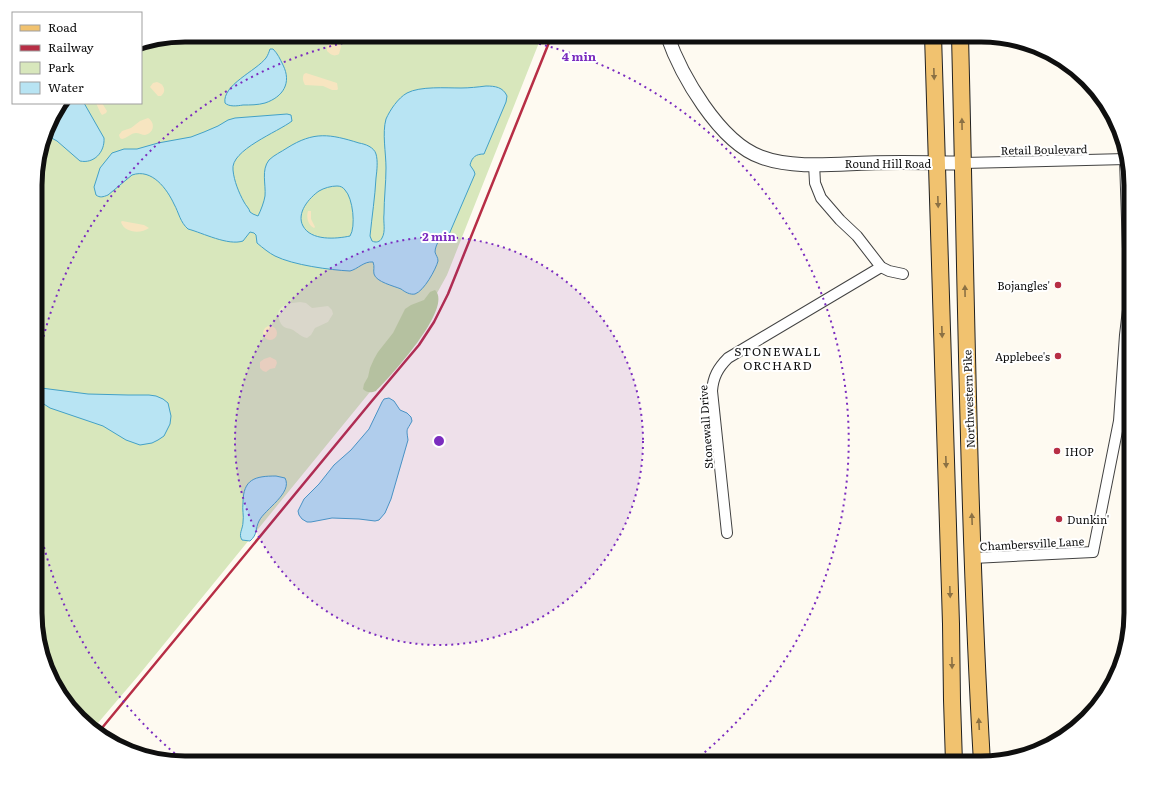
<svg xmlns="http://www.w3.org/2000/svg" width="1166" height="798" font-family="Literata,serif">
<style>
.green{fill:#d8e7bc}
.forest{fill:#bed79c}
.sand{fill:#f7e5c0}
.pitch{fill:#e7efcd}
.water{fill:#b8e4f3;stroke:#43a1c6;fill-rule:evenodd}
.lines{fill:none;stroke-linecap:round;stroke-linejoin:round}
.minor-casing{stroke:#424242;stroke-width:12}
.tertiary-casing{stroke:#424242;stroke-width:15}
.primary-casing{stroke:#202020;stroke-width:18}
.minor{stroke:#fff;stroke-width:10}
.tertiary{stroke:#fff;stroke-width:13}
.primary{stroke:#f1c26f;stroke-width:16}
.rail{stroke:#b72e45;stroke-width:2.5}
.oneway{fill:#8b7144}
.ring{fill:none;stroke:#7b2cbf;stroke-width:2;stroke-dasharray:2 4}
.poi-dot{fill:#b72e45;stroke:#fff;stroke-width:1.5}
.labels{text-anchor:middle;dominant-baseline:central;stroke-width:4;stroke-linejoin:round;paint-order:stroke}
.street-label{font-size:11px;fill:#0f0f0f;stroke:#fff}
.poi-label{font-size:11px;fill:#0f0f0f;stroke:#fff;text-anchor:end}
.neighbourhood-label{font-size:12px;letter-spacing:1px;fill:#0f0f0f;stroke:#fff}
.rim{fill:none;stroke:#0f0f0f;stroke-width:5}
.centre{fill:#7b2cbf;stroke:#fff;stroke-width:2}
.ring-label{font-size:12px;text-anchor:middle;font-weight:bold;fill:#7b2cbf;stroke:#fff;stroke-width:4;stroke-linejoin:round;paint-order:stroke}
</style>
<rect width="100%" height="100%" fill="#fefaf1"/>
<!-- green -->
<polygon class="green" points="185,35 542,35 447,275 420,324 383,376 138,676 92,730 55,688 36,633 36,165 51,118 62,103 141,103 141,44"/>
<!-- forest -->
<g class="forest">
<path d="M 435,290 C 454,308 389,378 376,391 C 371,393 367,393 363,389 L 364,384 L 368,377 L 370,368 L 374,359 L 378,352 L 393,333 L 405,309 L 411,305 L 424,300 L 430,292 Z"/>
<path d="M 36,574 C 49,580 43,594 36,602 Z"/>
</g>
<!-- sand -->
<g class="sand">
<path d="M 337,41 L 340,43 L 341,47 L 339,54 C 334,57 331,55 327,51 L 327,46 L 332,42 Z"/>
<path d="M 306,73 L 337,83 L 338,89 L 337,90 L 332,90 L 323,86 L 305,85 C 303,81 302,78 304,74 Z"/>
<path d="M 157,82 C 164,84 167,91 161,96 L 158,96 L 150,87 L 153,83 Z"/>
<polygon points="96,103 102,103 107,111 106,113 102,115 100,112"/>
<path d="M 148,118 C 155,122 155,133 145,135 C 142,135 139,133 136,133 C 131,133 127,138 122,139 L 120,138 L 119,135 L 122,131 L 131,128 L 140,121 Z"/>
<path d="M 308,211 L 311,211 L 311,219 L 315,227 L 314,228 C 308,225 306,217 308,211 Z"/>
<path d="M 122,221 L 144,225 L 149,228 C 141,234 124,233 121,222 Z"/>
<circle cx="270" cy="333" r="7"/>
<polygon points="270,357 276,360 277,363 275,368 270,369 266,372 263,371 260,368 260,362 264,359"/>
</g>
<!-- pitch -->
<path class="pitch" d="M 300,302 L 306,303 L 312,308 L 328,306 L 332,310 L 333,314 L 328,322 L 315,328 L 311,335 L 307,338 C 301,337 298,333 293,330 C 290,328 287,329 284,327 C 281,325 280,322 279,319 C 275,305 290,303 300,302 Z"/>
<!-- water -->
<g class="water">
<path d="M 270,49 L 273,49 C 278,54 280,59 283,65 C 292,83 283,97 265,103 C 258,105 250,105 243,105 C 237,106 229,107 225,103 C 222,85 256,71 266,58 C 268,55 269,52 270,49 Z"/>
<path d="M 486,86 C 495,86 503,87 507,96 L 506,102 L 484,154 C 476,154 472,157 470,165 L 474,171 L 475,174 L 447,239 L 439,240 C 437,244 435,248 435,252 C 436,256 438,257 438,261 C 436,269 424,291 415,294 C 410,295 405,292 401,289 C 394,286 376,282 374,274 C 373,270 375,267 373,262 C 364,261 358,269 350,271 C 330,270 293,265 275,256 C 269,253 263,248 257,243 L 256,235 L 254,233 L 250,232 L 243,241 C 228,246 203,233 188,229 C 180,222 179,213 174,204 C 167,189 152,168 132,175 L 108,195 C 103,197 100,198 96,195 L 94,187 L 100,168 L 112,153 L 124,149 L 137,149 L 158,143 L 191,137 L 204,132 L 218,126 L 228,120 L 235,118 L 287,114 L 291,115 L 292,121 C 278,132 230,150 233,170 C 234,181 239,193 244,202 C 246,206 249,208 250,212 L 253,214 L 258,216 C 261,210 264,202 265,196 C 266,184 261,170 269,160 C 274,155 281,152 287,148 C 314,131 330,134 359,143 C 365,144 374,147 376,154 C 378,161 377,170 376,178 C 375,197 372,216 370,236 L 372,241 C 376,243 380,242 382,238 C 386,231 383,222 384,214 C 384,199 386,183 386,168 C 386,153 382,133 386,119 C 390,110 398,98 407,93 C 420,86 446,88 461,88 C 469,88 478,87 486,86 ZM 337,186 C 340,186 343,187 345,190 C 353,198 356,227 350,236 C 336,239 311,241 303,226 C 296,213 309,198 319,191 C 324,188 331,186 337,186 Z"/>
<path d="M 62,103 L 84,103 L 104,138 C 105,152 94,164 80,161 L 57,141 L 46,135 L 51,118 Z"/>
<polygon points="41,388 88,394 128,395 149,395 156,396 163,399 168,403 171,416 170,424 164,436 158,440 152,443 140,445 126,440 103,426 50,408 36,399 36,389"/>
<path d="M 389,398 L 394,401 L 400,410 L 407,413 L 411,417 L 412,421 C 407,431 406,427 408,440 L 391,499 L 385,513 L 379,520 L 375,521 L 359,519 L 332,518 L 311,522 L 307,522 L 302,519 L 299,515 L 298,511 L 304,499 L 319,484 L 334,465 L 351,450 L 369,429 L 382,402 L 384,399 Z"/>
<path d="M 276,476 L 285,478 C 293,493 265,509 259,521 C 255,529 258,534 250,541 L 242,540 C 238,534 243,529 243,522 C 244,516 242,509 243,503 C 243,479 255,476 276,476 Z"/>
</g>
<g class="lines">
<!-- minor casing -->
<g class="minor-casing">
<g id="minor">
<polyline points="963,163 1126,159"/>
<polyline points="814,164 815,183 821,198 840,220 857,236 881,267 889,271 903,274"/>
<path d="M 727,533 L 712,391 C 713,377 718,368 728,358 L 881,267"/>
<polyline points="973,558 1093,552 1119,421 1125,335 1128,310 1128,249 1125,159"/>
</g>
</g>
<!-- tertiary casing -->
<g class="tertiary-casing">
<path id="tertiary" d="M 667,35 C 681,75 719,142 761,157 C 792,169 836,164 869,163 C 900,162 931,163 963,163"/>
</g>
<!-- primary casing -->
<g class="primary-casing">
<g id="primary">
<polyline points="933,35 951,624 952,700 954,763"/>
<path d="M 960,35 C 966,278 968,521 982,763"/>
</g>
</g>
<!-- minor -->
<use href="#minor" class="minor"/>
<!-- tertiary -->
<use href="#tertiary" class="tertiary"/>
<!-- primary -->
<use href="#primary" class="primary"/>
<!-- rail -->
<polyline class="rail" points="97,734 371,402 419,345 434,322 448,294 552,35"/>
</g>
<!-- one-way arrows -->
<defs><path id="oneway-solid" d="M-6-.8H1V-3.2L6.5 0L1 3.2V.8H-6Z"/></defs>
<g class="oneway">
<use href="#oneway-solid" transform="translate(934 74) rotate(88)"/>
<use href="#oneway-solid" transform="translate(962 124) rotate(-91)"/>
<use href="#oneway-solid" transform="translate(938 202) rotate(88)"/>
<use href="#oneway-solid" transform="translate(965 291) rotate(-91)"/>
<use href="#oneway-solid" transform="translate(942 332) rotate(88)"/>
<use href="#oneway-solid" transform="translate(946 462) rotate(88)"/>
<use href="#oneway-solid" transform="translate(972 519) rotate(-92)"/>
<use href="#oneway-solid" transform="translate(950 592) rotate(88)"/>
<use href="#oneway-solid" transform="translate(952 663) rotate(89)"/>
<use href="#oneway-solid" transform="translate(979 724) rotate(-93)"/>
</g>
<!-- distance rings -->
<circle cx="439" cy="441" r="204" fill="#7b2cbf" fill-opacity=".12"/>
<g class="ring">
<circle cx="439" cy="441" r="204"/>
<path d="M184 761A409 409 0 0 1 37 516M37 366A409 409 0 0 1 386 35M492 35A409 409 0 0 1 694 761"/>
</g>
<!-- markers -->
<g class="poi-dot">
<circle cx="1058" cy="285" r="4"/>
<circle cx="1058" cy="356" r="4"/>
<circle cx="1057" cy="451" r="4"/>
<circle cx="1059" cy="519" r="4"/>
</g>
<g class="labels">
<!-- street labels -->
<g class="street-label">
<text transform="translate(1044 149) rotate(-1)">Retail Boulevard</text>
<text x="888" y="163">Round Hill Road</text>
<text transform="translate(968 399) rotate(-92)">Northwestern Pike</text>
<text transform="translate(705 427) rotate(-94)">Stonewall Drive</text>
<text transform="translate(1032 543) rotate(-3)">Chambersville Lane</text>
</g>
<!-- poi labels -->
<g class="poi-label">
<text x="1050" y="285">Bojangles'</text>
<text x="1050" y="356">Applebee's</text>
<text x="1065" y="451" text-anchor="start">IHOP</text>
<text x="1067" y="519" text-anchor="start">Dunkin'</text>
</g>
<!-- neighbourhood labels -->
<g class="neighbourhood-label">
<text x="778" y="351">STONEWALL<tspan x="778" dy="14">ORCHARD</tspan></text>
</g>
</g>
<!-- crop -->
<path d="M0 0H1166V798H0ZM185 42H981A143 143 0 0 1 1124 185V613A143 143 0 0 1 981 756H185A143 143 0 0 1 42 613V185A143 143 0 0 1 185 42Z" fill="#fff" fill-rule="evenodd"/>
<path class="rim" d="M185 42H981A143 143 0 0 1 1124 185V613A143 143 0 0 1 981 756H185A143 143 0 0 1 42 613V185A143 143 0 0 1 185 42Z"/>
<circle cx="439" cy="441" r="6" class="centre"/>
<g class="ring-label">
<text x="579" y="61">4 min</text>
<text x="439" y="241">2 min</text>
</g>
<!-- legend -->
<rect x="12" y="12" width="130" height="92" fill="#ffffff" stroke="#9f9f9f"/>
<rect x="20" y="25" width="20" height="6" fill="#f1c26f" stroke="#9f9f9f"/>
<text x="48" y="32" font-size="12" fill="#0f0f0f">Road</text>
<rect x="20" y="45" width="20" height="6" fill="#b72e45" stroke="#9f9f9f"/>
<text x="48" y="52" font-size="12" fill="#0f0f0f">Railway</text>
<rect x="20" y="62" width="20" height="12" fill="#d8e7bc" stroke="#9f9f9f"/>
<text x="48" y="72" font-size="12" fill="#0f0f0f">Park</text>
<rect x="20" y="82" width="20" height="12" fill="#b8e4f3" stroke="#9f9f9f"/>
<text x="48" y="92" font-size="12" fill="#0f0f0f">Water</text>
</svg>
